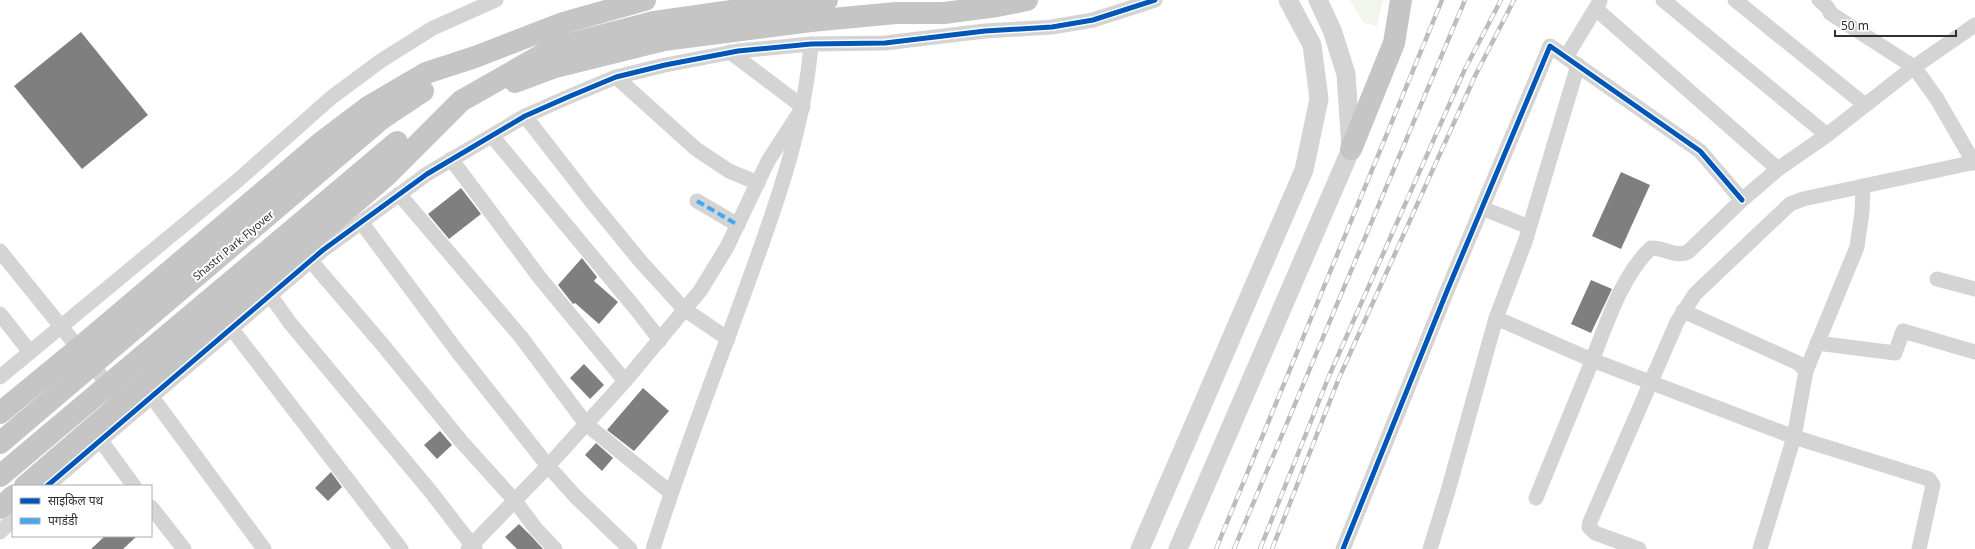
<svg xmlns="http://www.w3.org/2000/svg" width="1975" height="549" font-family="'Noto Sans','Noto Sans Devanagari',sans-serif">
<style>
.green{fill:#f1f5ed}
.building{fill:#7f7f7f}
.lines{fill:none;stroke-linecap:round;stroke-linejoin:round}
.minor{stroke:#d4d4d4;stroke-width:15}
.tertiary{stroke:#d4d4d4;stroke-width:19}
.trunk{stroke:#c5c5c5;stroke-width:22}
.rail-casing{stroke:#bcbcbc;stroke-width:4.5}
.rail{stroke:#fff;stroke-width:3;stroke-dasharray:9;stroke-linecap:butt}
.trunk-bridge{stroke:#c5c5c5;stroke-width:22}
.quiet{stroke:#3fa9f5;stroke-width:4;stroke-dasharray:8 4;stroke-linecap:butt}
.cycleway-casing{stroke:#fff;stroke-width:8}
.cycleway{stroke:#0057b8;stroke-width:5}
.labels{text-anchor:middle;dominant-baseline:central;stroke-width:4;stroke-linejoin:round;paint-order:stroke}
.street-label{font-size:11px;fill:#303030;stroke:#fff}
</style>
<rect width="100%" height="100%" fill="#fff"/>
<!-- green -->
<polygon class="green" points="1350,0 1383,0 1377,26 1364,23"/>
<!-- building -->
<g class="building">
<polygon points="81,32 148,115 82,169 14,86"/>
<polygon points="1621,172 1650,185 1621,249 1592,236"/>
<polygon points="461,188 481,214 449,239 428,214"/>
<polygon points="582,258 597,277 594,281 618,302 599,324 575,303 573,304 558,285"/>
<polygon points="1591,280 1612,289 1591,333 1571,324"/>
<polygon points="584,364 604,385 590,399 570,378"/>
<polygon points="643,388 669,411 634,451 607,430"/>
<polygon points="440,431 452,445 437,459 424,445"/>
<polygon points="596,443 613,458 602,471 585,455"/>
<polygon points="331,472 342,487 328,501 315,488"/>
<polygon points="519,524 532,537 543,549 517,549 505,537"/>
<polygon points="105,536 137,536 123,549 91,549"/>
</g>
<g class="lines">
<!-- minor -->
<g class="minor">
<polyline points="1663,0 1827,135"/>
<polyline points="1735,0 1865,105"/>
<polyline points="1819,0 1828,8 1830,13 1914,67 1937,99 1974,163"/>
<polyline points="1596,9 1778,169"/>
<polyline points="1566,57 1600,1"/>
<polyline points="616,77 696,149 729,171 758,183"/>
<polyline points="525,116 591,201 642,263 684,309 728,339"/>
<polyline points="492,136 636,309 660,340"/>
<polyline points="451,159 540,278 625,381"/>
<polyline points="399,194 521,337 586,424 671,493"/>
<polyline points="697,201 738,225"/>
<polyline points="1482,208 1529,227"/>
<polyline points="361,222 457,351 548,466 576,497 630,549"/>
<polyline points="0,251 114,392"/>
<polyline points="310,260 382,344 461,441 515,501 536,529 555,549"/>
<polyline points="1937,279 1975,289"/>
<polyline points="270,295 290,323 431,492 475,549"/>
<polyline points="1683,311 1798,363 1806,371 1794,437 1760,549"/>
<polyline points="0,314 30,352"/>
<polyline points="1496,318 1592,360 1794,437 1929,479 1933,485 1919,549"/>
<polyline points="231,328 401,549"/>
<polyline points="1817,343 1895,353 1903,331 1975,352"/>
<polyline points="1806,371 1857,247 1862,212 1863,186"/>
<polyline points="0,377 237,181 332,97 382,60 433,28 496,0"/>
<polyline points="152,397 264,549"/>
<polyline points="101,441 134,486"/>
<polyline points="47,486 323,250 427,174 525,116 568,97 616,77 665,65 738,51 811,44 885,43 985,31 1052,27 1093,20 1155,0"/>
<path d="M 1536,498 C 1554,454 1572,410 1590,366 C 1605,328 1621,276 1651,248 C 1663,247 1676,258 1688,252 L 1742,200 L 1778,169 L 1827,135 L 1914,67 L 1975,25"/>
<polyline points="151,507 184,549"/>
<polyline points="0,532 13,519"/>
<polyline points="468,549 548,466 625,381 700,291 727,247 768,161 803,107 730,52"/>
<path d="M 653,549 C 683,453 720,361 754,266 C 780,194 805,121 811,44"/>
<polyline points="1343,549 1447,291 1550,46 1700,151 1742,200"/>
<polyline points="1430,549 1448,491 1496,318 1525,242 1578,65"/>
<polyline points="1639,549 1595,533 1589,527 1590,522 1677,322 1695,294 1790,204 1803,199 1975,162"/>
</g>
<!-- tertiary -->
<g class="tertiary">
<polyline points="1140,549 1304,170 1319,99 1312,45 1288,0"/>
<polyline points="1178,549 1351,149 1346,74 1332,30 1318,0"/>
</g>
<!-- trunk -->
<g class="trunk">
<polyline points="515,82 555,67 664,40 811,21 896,13 944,13 997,6 1027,0"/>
<polyline points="381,119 423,91"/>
<polyline points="1351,149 1394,43 1401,0"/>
<polyline points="91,338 323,141 368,107 426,73 475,57 563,23 645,0"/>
<polyline points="129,396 385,177 461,101 554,48 654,22 766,6 827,0"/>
<polyline points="0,413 62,362"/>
<polyline points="25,486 112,411"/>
<polyline points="0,508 13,496"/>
</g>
<!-- rail casing -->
<g class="rail-casing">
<g id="rail">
<polyline points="1216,549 1442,0"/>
<polyline points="1234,549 1465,0"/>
<polyline points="1260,549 1329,376 1465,69 1501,0"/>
<polyline points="1272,549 1339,378 1475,76 1514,0"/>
</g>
</g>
<!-- rail -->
<use href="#rail" class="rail"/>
<!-- trunk-bridge -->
<g class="trunk-bridge">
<polyline points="62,362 91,338"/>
<polyline points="112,411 129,396"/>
<polyline points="0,443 381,119"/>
<polyline points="0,476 397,142"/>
</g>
<!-- quiet -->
<polyline class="quiet" points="697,201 738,225"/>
<!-- cycleway casing -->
<g class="cycleway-casing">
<g id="cycleway">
<polyline points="47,486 323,250 427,174 525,116 568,97 616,77 665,65 738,51 811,44 885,43 985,31 1052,27 1093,20 1155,0"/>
<polyline points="1343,549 1447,291 1550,46 1700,151 1742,200"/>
</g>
</g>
<!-- cycleway -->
<use href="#cycleway" class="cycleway"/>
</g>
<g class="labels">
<!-- street labels -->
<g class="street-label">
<text transform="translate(233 245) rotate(-40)">Shastri Park Flyover</text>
</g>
</g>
<!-- legend -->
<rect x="12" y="485" width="140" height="52" fill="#ffffff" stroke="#acacac"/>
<rect x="20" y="498" width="20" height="6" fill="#0057b8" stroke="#acacac"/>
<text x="48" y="505" font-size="12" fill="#303030">साइकिल पथ</text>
<rect x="20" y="518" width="20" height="6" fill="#3fa9f5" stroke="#acacac"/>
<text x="48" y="525" font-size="12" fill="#303030">पगडंडी</text>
<!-- scale -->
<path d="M1835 30v6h121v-6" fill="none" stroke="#303030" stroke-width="2"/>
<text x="1841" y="30" font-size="12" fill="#303030" stroke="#ffffff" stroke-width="3" paint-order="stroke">50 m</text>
</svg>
